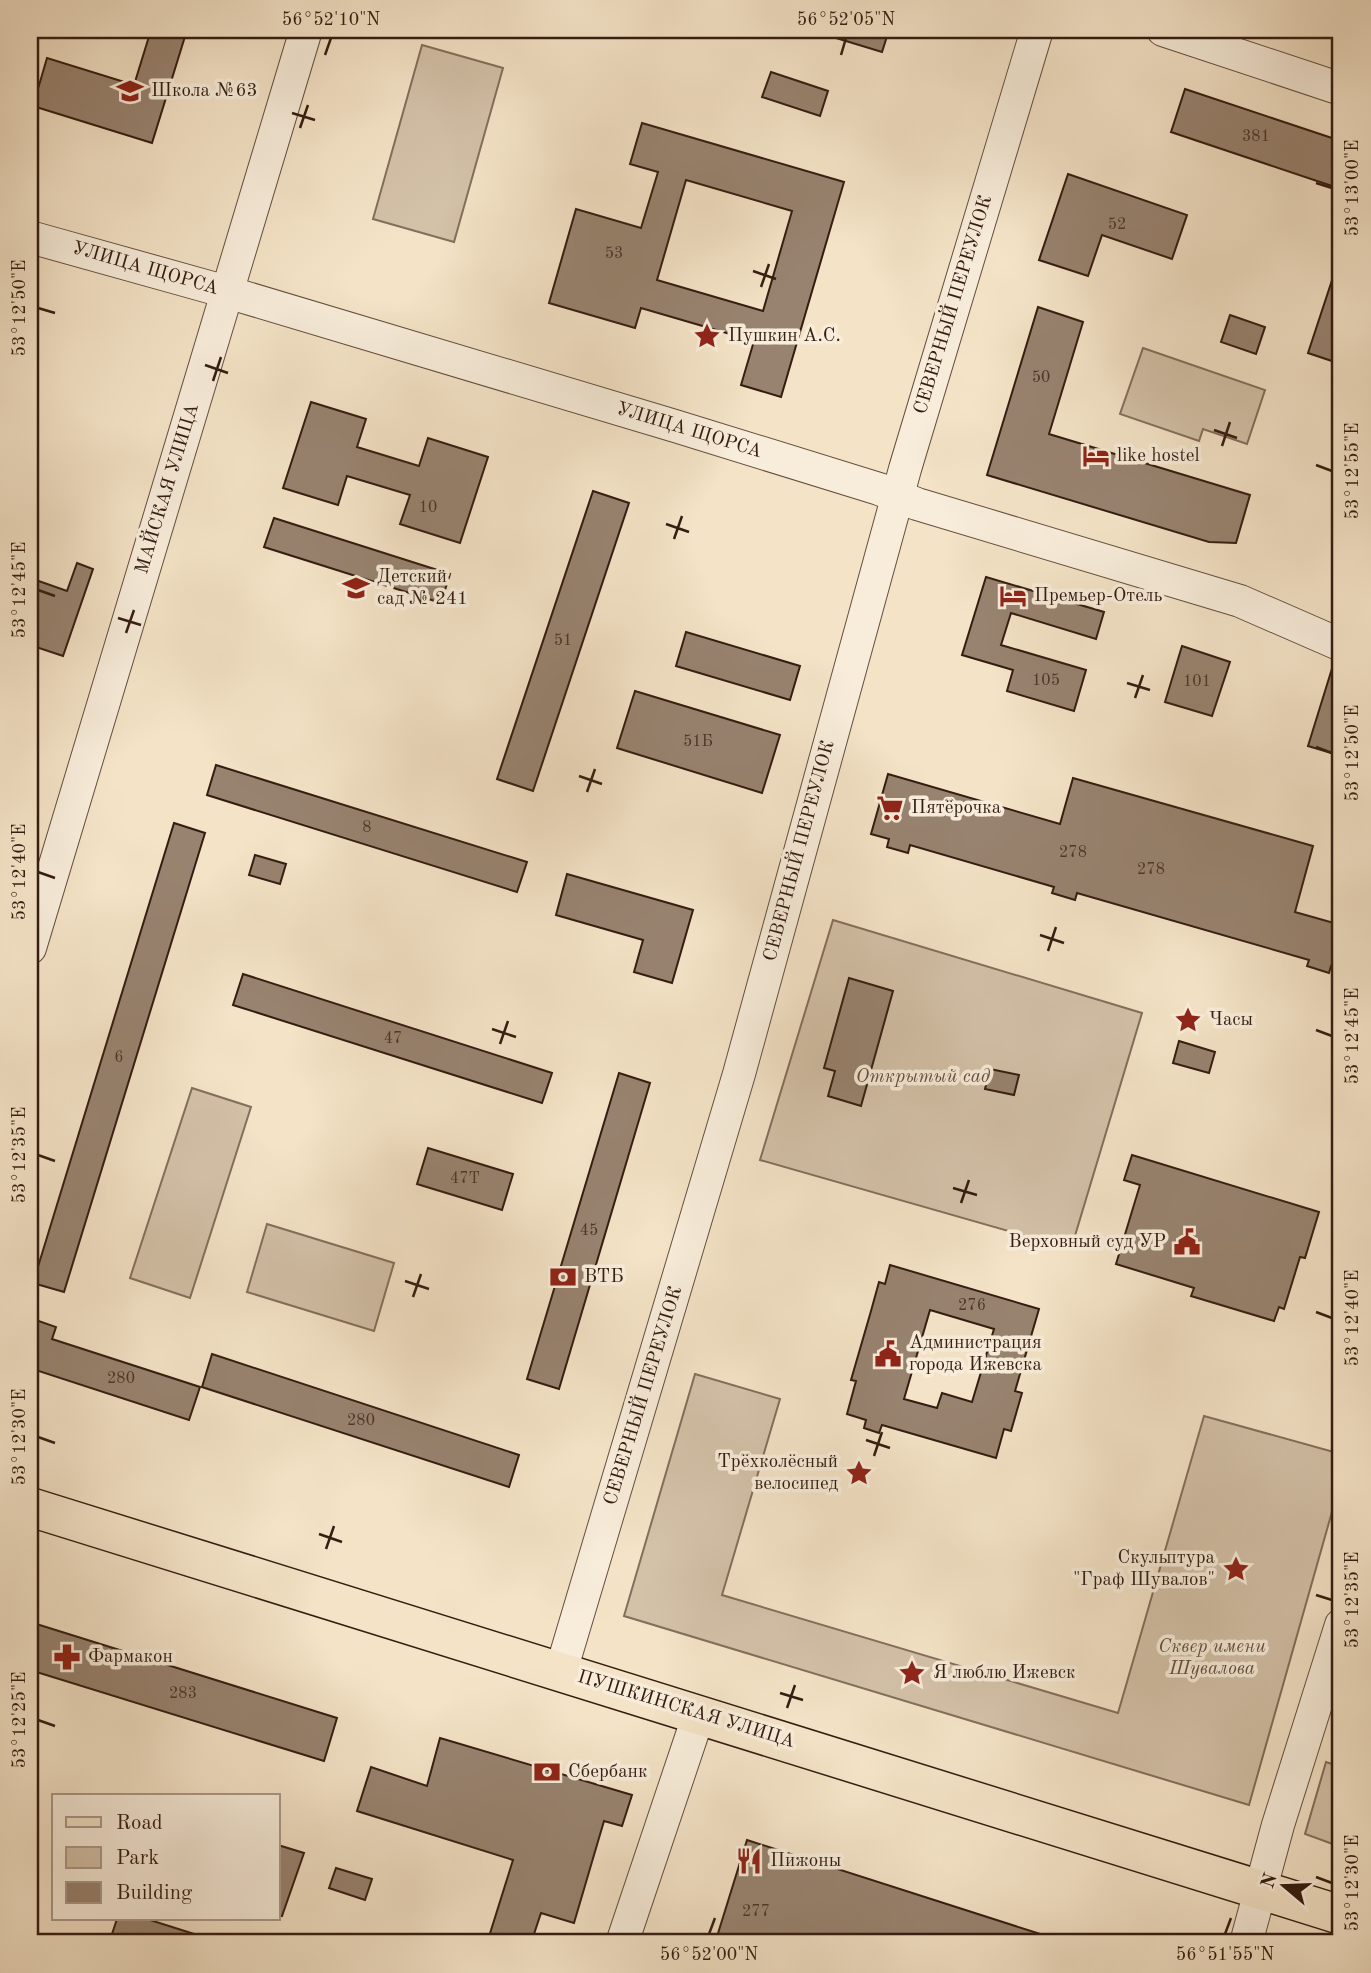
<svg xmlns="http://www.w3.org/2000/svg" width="1371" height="1973" font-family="'Old Standard TT',serif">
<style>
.green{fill:#d3c1a8;stroke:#846e5c;stroke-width:2}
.building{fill:#988370;stroke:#341c11;stroke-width:2;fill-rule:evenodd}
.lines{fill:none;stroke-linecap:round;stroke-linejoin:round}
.minor-casing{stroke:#644e3e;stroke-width:34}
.major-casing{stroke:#341c11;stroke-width:41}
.minor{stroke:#f8eddb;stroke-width:32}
.major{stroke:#f4e3c7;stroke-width:38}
.ticks{fill:none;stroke:#341c11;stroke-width:2.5}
.labels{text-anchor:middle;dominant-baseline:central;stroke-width:7;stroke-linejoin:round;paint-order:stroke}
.number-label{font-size:16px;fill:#4d3629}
.poi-label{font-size:19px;fill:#341c11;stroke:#f8eddb;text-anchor:start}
.street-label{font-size:19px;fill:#341c11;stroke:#f8eddb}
.park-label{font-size:19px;font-style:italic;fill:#644e3e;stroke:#f8eddb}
.neatline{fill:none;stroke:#341c11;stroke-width:2.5}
.ticks-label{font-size:18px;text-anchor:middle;fill:#341c11}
</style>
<rect width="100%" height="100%" fill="#f4e3c7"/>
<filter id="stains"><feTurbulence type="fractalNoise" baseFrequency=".00286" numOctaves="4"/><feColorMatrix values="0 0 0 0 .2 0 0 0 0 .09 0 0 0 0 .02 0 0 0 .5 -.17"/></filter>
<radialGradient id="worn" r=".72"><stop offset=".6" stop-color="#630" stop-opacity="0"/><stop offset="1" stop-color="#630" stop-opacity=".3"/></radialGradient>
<!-- green -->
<g class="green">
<polygon points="422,45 503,68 454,242 373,219"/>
<polygon points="1143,348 1265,390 1247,444 1203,429 1199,441 1120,414"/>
<polygon points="833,920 1142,1013 1071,1249 760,1160"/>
<polygon points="192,1088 251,1107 190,1298 130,1278"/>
<polygon points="267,1224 394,1263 374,1331 247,1292"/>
<polygon points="695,1374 780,1399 722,1595 1118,1713 1204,1416 1341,1454 1341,1480 1249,1805 624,1616"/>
<polygon points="1326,1762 1341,1767 1341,1847 1305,1834"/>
</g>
<!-- building -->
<g class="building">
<polygon points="151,30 187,30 152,143 33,106 47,58 134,85"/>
<polygon points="824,30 889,30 882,52 823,34"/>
<polygon points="771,72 828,91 820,116 762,97"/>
<polygon points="1185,89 1341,141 1341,189 1171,132"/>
<path d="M 642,123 L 844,182 L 781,397 L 741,385 L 754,341 L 641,308 L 635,328 L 549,303 L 576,209 L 641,228 L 658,172 L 630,164 ZM 686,180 L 792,211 L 763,311 L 657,280 Z"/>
<polygon points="1068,174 1187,215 1172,259 1102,235 1088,276 1039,260"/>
<polygon points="1338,262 1341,262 1341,364 1308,353"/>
<polygon points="1038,307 1083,322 1049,434 1250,495 1236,543 1209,542 987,475"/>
<polygon points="1230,315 1265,327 1256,354 1221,342"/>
<polygon points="311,402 366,419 357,447 419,466 428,438 488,457 460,543 400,524 410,495 347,476 338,505 283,488"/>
<polygon points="593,491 629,503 533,791 497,779"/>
<polygon points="274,518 450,574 441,603 264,547"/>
<polygon points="77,563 93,569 63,656 30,645 30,578 67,591"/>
<polygon points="986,577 1104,612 1096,639 1011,613 1001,645 1086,670 1074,711 1007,691 1013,670 962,655"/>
<polygon points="686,632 800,666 790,700 676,666"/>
<polygon points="1182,646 1230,662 1212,716 1165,702"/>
<polygon points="1334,662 1341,663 1341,756 1308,746"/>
<polygon points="635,691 780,735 762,793 617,748"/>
<polygon points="216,765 527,862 517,892 207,795"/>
<polygon points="888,774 1060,824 1073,778 1313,846 1295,912 1341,925 1341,969 1331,966 1329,973 1307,966 1309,960 1077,893 1075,900 1052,893 1054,887 910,845 908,853 887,847 889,839 871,834"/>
<polygon points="174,823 205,833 64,1292 33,1283"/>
<polygon points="255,855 286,864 280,884 249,875"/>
<polygon points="567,874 693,910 672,983 634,972 643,940 556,915"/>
<polygon points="243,974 552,1073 542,1103 233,1005"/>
<polygon points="849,978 893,991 861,1106 828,1096 835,1071 824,1068"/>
<polygon points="1179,1041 1215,1052 1209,1073 1173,1063"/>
<polygon points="990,1069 1019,1075 1014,1095 985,1089"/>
<polygon points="619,1073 650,1083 559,1389 527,1379"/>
<polygon points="428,1148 513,1174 502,1210 417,1184"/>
<polygon points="1132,1155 1319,1212 1305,1258 1300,1257 1284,1309 1279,1307 1274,1321 1191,1296 1194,1288 1116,1264 1140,1185 1124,1180"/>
<path d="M 890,1265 L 1039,1309 L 1015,1391 L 1022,1393 L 1011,1431 L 1004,1429 L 996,1458 L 882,1425 L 879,1433 L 864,1428 L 866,1420 L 847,1414 L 856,1381 L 851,1380 L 871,1311 L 879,1282 L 885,1284 ZM 930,1310 L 994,1329 L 972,1402 L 942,1393 L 937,1408 L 904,1399 Z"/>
<polygon points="30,1318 56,1327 52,1339 200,1387 189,1420 39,1371 30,1377"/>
<polygon points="212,1354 519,1455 509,1487 202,1387"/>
<polygon points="30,1622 337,1718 324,1761 30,1670"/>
<polygon points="440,1738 632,1795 622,1826 604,1821 574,1923 541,1913 531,1943 487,1943 513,1860 357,1811 371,1767 427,1786"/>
<polygon points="747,1840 1059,1940 1058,1943 715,1943"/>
<polygon points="278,1845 304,1853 282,1916 278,1915"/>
<polygon points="336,1868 372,1879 365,1900 329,1888"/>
<polygon points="117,1919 147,1919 213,1940 212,1943 109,1943"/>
</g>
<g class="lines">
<!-- minor casing -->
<g class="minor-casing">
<g id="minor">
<polyline points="1163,30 1341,89"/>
<polyline points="30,237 227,292 675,426 879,489 917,504 1240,601 1341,645"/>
<polyline points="30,948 306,30"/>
<polyline points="561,1671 739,1074 905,469 1037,30"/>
<polyline points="622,1943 699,1714"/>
<polyline points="1246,1943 1278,1825 1341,1625"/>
</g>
</g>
<!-- major casing -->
<g class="major-casing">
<polyline id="major" points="30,1507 1341,1915"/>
</g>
<!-- minor -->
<use href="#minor" class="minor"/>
<!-- major -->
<use href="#major" class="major"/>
</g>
<!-- ticks -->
<path class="ticks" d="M 325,55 L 331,38M 841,55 L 846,38M 292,113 L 315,120M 300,128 L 308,105M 1316,183 L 1332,188M 753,271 L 776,279M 761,287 L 769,264M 38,308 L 55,313M 205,365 L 228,373M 213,381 L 221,357M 1214,430 L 1237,438M 1222,446 L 1230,422M 1316,465 L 1332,471M 666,524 L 689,532M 674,539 L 682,516M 38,590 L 55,596M 118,618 L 141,625M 126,633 L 134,610M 1127,683 L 1150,690M 1135,698 L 1143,675M 1316,747 L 1332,753M 579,776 L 602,784M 587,792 L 595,769M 38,872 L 55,878M 1040,935 L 1064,943M 1048,951 L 1056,927M 492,1029 L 516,1037M 1316,1030 L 1332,1036M 500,1044 L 508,1021M 38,1155 L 55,1161M 953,1188 L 977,1195M 961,1203 L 969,1180M 405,1281 L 429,1289M 413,1297 L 421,1274M 1316,1312 L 1332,1318M 38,1437 L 55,1443M 866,1440 L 890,1448M 874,1456 L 882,1432M 319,1534 L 342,1542M 326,1549 L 334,1526M 1316,1595 L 1332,1600M 780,1693 L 803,1700M 787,1708 L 795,1685M 38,1720 L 55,1726M 1316,1877 L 1332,1883M 709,1934 L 715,1918M 1225,1934 L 1231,1918"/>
<!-- icons -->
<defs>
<g id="school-bare" transform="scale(2.1)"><path d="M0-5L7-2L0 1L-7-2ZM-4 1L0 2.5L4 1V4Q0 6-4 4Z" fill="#8f2418" stroke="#f8eddb" stroke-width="2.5" paint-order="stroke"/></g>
<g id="sight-bare" transform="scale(2.1)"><path d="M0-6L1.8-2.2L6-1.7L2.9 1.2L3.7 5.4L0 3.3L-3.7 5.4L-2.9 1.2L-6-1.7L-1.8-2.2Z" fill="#8f2418" stroke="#f8eddb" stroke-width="2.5" paint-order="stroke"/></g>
<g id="hotel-bare" transform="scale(2.1)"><path d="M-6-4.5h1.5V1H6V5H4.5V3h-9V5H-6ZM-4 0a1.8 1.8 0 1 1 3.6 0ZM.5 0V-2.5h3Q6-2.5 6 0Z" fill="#8f2418" stroke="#f8eddb" stroke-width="2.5" paint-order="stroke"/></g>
<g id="supermarket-bare" transform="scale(2.1)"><path d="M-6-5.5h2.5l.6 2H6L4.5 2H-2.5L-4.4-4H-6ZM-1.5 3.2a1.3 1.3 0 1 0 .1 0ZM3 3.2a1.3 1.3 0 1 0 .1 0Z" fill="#8f2418" stroke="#f8eddb" stroke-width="2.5" paint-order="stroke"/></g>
<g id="civic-bare" transform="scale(2.1)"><path d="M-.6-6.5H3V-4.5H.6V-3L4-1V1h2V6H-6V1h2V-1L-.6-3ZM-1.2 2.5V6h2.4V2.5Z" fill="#8f2418" stroke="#f8eddb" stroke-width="2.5" paint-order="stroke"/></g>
<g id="bank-bare" transform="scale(2.1)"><path d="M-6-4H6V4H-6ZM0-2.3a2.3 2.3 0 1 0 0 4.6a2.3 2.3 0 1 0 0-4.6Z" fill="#8f2418" stroke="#f8eddb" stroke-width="2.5" paint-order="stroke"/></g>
<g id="pharmacy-bare" transform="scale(2.1)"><path d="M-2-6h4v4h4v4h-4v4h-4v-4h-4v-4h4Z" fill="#8f2418" stroke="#f8eddb" stroke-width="2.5" paint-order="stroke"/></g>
<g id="restaurant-bare" transform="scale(2.1)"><path d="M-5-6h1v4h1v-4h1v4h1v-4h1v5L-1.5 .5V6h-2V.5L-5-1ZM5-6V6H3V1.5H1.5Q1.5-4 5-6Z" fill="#8f2418" stroke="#f8eddb" stroke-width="2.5" paint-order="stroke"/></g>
</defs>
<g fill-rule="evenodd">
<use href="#school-bare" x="130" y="91"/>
<use href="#sight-bare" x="707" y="336"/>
<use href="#hotel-bare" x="1096" y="456"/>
<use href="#school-bare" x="356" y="588"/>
<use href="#hotel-bare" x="1013" y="596"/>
<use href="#supermarket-bare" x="890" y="808"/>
<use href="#sight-bare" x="1188" y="1020"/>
<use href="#civic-bare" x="1187" y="1242"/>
<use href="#bank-bare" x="563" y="1277"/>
<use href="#civic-bare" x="888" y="1354"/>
<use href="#sight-bare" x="859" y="1473"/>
<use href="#sight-bare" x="1236" y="1569"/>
<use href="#pharmacy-bare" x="67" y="1657"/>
<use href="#sight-bare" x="912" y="1673"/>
<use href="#bank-bare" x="547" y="1772"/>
<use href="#restaurant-bare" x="749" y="1861"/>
</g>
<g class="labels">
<!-- number labels -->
<g class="number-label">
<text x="1256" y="137">381</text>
<text x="1117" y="225">52</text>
<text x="614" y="254">53</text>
<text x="1041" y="378">50</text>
<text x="428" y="508">10</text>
<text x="563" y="641">51</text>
<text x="1046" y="681">105</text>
<text x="1197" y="682">101</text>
<text x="698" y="742">51Б</text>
<text x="367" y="828">8</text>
<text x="1073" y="853">278</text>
<text x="1151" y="870">278</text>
<text x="393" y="1039">47</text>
<text x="119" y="1058">6</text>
<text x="465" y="1179">47Т</text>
<text x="589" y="1231">45</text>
<text x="972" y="1306">276</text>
<text x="121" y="1379">280</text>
<text x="361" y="1421">280</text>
<text x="183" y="1694">283</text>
<text x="756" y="1912">277</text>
</g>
<!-- poi labels -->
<g class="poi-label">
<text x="151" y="91">Школа №63</text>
<text x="728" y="336">Пушкин А.С.</text>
<text x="1117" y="456">like hostel</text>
<text x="377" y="577">Детский<tspan x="377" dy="22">сад № 241</tspan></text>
<text x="1034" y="596">Премьер-Отель</text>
<text x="911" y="808">Пятёрочка</text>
<text x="1209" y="1020">Часы</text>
<text x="1166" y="1242" text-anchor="end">Верховный суд УР</text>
<text x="584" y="1277">ВТБ</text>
<text x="909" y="1343">Администрация<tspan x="909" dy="22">города Ижевска</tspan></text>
<text x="838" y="1462" text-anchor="end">Трёхколёсный<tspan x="838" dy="22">велосипед</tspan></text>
<text x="1215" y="1558" text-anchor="end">Скульптура<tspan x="1215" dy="22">"Граф Шувалов"</tspan></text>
<text x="88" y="1657">Фармакон</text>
<text x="933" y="1673">Я люблю Ижевск</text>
<text x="568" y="1772">Сбербанк</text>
<text x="770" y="1861">Пижоны</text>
</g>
<!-- street labels -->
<g class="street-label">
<text transform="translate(145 269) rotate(16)">УЛИЦА ЩОРСА</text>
<text transform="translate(954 305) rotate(-73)">СЕВЕРНЫЙ ПЕРЕУЛОК</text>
<text transform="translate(689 431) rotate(17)">УЛИЦА ЩОРСА</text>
<text transform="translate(168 489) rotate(-73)">МАЙСКАЯ УЛИЦА</text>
<text transform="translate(800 851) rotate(-75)">СЕВЕРНЫЙ ПЕРЕУЛОК</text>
<text transform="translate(644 1396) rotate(-73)">СЕВЕРНЫЙ ПЕРЕУЛОК</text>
<text transform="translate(686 1710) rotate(17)">ПУШКИНСКАЯ УЛИЦА</text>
</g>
<!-- park labels -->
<g class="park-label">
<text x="923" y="1077">Открытый сад</text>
<text x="1212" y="1647">Сквер имени<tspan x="1212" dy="22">Шувалова</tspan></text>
</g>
</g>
<!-- margin -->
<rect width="1371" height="1973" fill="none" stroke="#f4e3c7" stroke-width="77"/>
<!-- legend -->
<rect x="52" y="1794" width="228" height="126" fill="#f8eddb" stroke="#aa998a" stroke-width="2"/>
<rect x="66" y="1817" width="35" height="10" fill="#f4e3c7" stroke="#aa998a" stroke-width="2"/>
<text x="116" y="1829" font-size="21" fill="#341c11">Road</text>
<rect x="66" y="1847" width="35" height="21" fill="#d3c1a8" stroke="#aa998a" stroke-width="2"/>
<text x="116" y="1864" font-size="21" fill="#341c11">Park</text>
<rect x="66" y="1882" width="35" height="21" fill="#988370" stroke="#aa998a" stroke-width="2"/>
<text x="116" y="1899" font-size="21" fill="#341c11">Building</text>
<!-- north arrow -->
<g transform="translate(1284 1886) rotate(289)" stroke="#f8eddb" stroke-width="5" paint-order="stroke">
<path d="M0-5L12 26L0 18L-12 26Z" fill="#341c11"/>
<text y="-10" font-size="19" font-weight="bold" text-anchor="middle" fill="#341c11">N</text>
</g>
<rect x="38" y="38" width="1294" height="1896" class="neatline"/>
<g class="ticks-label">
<text x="331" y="25">56°52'10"N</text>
<text x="846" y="25">56°52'05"N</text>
<text transform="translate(1352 188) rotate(-90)" y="6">53°13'00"E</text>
<text transform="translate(19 308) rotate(-90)" y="6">53°12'50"E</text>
<text transform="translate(1352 471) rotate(-90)" y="6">53°12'55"E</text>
<text transform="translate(19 590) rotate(-90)" y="6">53°12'45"E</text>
<text transform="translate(1352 753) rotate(-90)" y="6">53°12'50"E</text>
<text transform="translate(19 872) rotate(-90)" y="6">53°12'40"E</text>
<text transform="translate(1352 1036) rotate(-90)" y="6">53°12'45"E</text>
<text transform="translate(19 1155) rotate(-90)" y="6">53°12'35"E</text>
<text transform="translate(1352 1318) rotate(-90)" y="6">53°12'40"E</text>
<text transform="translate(19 1437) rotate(-90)" y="6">53°12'30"E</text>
<text transform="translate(1352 1600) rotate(-90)" y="6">53°12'35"E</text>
<text transform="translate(19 1720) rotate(-90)" y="6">53°12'25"E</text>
<text transform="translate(1352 1883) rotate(-90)" y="6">53°12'30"E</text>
<text x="709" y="1960">56°52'00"N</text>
<text x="1225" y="1960">56°51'55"N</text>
</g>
<rect width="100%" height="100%" filter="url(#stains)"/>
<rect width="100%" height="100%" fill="url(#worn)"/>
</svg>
